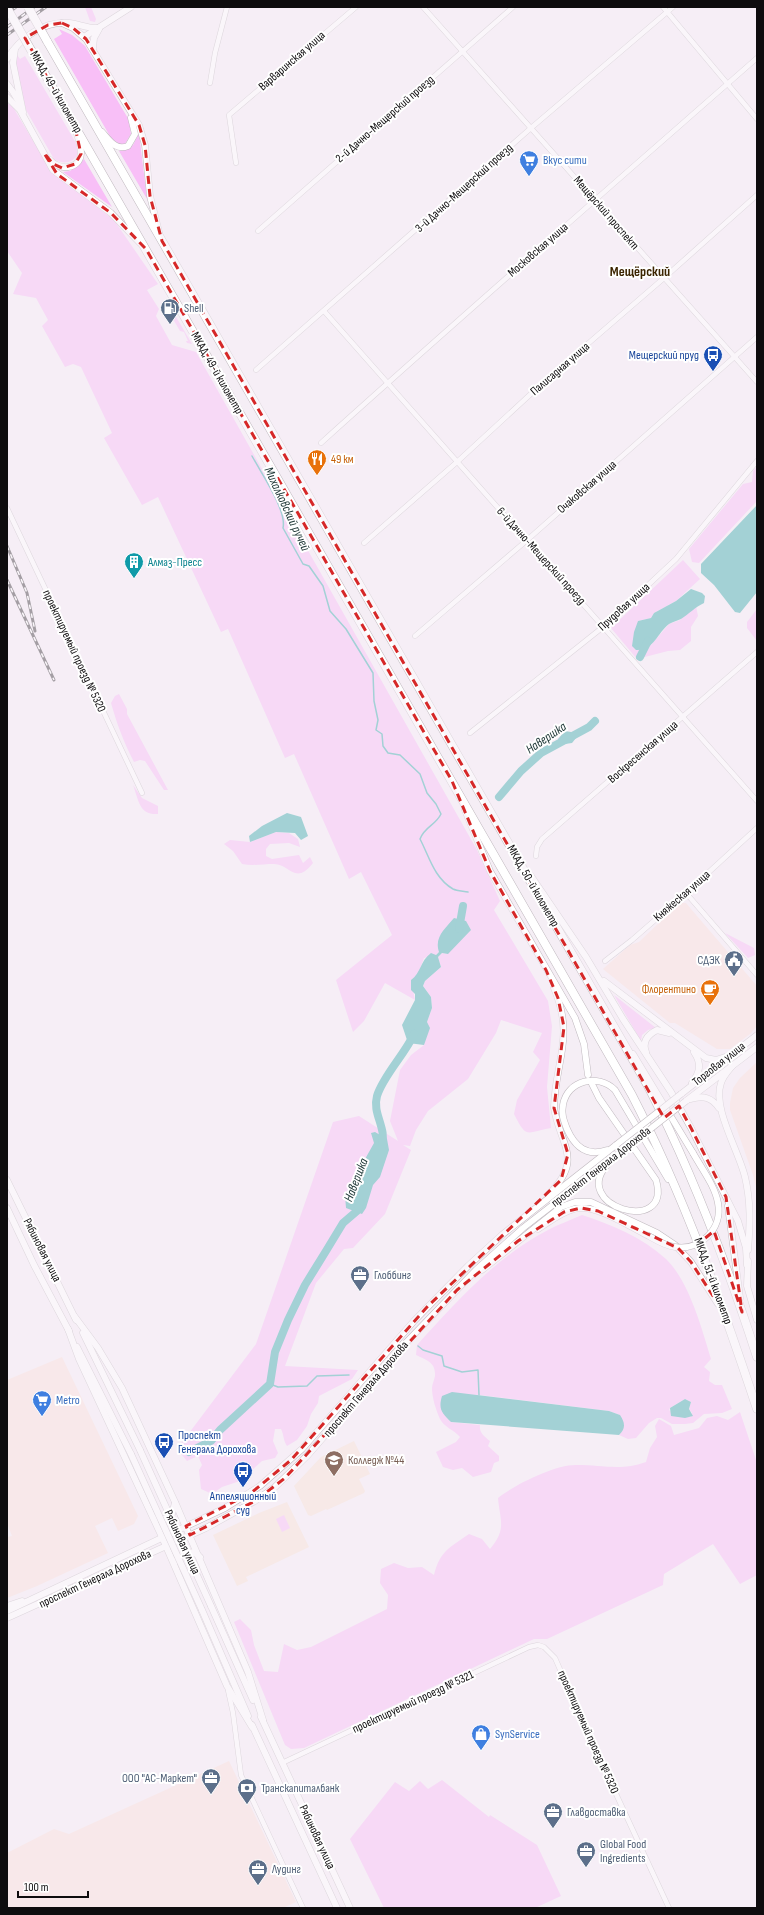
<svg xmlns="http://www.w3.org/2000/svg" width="764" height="1915" font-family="'Sofia Sans Condensed',sans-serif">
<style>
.commercial{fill:#fbe0db}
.education{fill:#f8e2d5}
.green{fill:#f8bff7;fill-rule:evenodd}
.water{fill:#3eadae}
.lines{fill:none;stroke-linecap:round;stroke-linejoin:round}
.stream{stroke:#3eadae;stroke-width:1.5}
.river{stroke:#3eadae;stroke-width:8}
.street-casing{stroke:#c0b9bf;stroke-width:5.5}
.secondary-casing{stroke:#c0b9bf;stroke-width:7}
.highway-casing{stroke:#c0b9bf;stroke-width:9}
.street{stroke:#fff;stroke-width:4.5}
.secondary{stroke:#fff;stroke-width:6}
.highway{stroke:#fff;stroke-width:8}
.rail-casing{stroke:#403d40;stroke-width:3}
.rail{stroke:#fff;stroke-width:1.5;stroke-dasharray:4.5;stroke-linecap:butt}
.secondary-bridge-casing{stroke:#c0b9bf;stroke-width:7;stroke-linecap:butt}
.highway-bridge-casing{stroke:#c0b9bf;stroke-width:9;stroke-linecap:butt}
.secondary-bridge{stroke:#fff;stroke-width:6}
.highway-bridge{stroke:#fff;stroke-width:8}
.marked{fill:none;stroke:#d62828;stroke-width:3;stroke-dasharray:8 5;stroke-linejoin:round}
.labels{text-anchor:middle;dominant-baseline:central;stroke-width:4;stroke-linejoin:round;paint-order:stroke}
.street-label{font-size:12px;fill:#0e0c0e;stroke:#fff}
.shop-label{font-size:12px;fill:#366cbe;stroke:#fff;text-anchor:start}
.service-label{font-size:12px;fill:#4e5e75;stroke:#fff;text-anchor:start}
.transit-label{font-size:12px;fill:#164399;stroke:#fff;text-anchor:end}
.food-label{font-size:12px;fill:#c56008;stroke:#fff;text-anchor:start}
.culture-label{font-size:12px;fill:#0d838f;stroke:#fff;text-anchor:start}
.education-label{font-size:12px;fill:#785e54;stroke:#fff;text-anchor:start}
.water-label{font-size:13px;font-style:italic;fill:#203938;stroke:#fff}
.quarter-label{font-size:14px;font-weight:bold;fill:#3c2501;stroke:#fff}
</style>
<rect width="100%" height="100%" fill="#f5eef5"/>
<!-- commercial -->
<g class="commercial">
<polygon points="680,903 686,903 691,909 757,986 757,1026 750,1034 730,1049 717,1049 675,1023 670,1023 603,969 630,945 639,942"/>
<polygon points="757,1062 757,1191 753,1175 730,1110 730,1103 733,1088 740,1078"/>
<polygon points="62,1357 138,1516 134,1524 118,1531 112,1518 95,1526 108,1553 37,1586 7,1598 7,1537 12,1536 7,1523 7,1380"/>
<polygon points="229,1761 296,1902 283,1908 7,1908 7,1853 54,1829 69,1834"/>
</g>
<!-- education -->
<g class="education">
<polygon points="354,1441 370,1474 359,1479 365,1491 364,1493 327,1510 326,1509 311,1516 308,1515 294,1486 321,1457"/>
<polygon points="287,1502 309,1547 246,1577 248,1581 237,1586 213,1535 259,1513"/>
</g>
<!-- green -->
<g class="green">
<polygon points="85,7 91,7 96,19 95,22 90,21"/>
<polygon points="59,29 72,35 85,46 129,120 131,134 125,144 119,144 111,138 54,39 62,34"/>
<path d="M 17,55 L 20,59 L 25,56 L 76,143 L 78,154 C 73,163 63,165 54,159 L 26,110 L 15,62 Z"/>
<path d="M 7,103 L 13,107 L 51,171 L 114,220 L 158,284 L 147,290 L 159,309 L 156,316 L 172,345 L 196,352 L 477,850 L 500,901 L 494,910 L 548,1001 L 552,1026 L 547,1087 L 551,1128 C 525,1133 527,1139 514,1114 L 517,1100 L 540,1060 L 533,1052 L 542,1033 L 501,1020 L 496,1033 L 468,1079 L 428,1111 L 416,1130 L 410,1146 L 403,1145 L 411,1150 L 385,1214 L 353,1248 L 344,1249 L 316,1283 L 285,1366 L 358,1370 L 352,1379 L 319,1396 L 318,1403 L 311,1414 L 307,1426 L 297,1440 L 287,1446 C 283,1440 284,1435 281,1429 L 275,1429 L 273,1441 L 278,1453 L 275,1458 L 262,1461 L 240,1481 L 222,1487 L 212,1494 L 201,1489 L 199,1470 L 202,1465 L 198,1456 L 187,1461 L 177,1449 L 256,1344 L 333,1122 L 359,1116 L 398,1141 L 390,1121 L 400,1070 L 411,1055 L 424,1045 L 427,1022 L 432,1008 L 431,997 L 423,986 L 425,981 L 441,967 L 438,957 L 442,953 L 448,954 L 440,951 L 436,955 L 424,958 L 418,975 L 411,980 L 415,1000 L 385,983 L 364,1021 L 353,1032 L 336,980 L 392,935 L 361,872 L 349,879 L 294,754 L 285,758 L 228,629 L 221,632 L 158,497 L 142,505 L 104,438 L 112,433 L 81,367 L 73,364 L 65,367 L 42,326 L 48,320 L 36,298 L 13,294 L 22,273 L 7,251 Z"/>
<polygon points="139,133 147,199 119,151 133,145"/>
<polygon points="84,159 112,207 63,172 70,171"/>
<polygon points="172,310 192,344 187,343 186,341 188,341 184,332 180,331 170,314"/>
<polygon points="757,467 757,501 699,563 692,562 689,549 743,484 752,482 753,471"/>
<polygon points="683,560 700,579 676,601 654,613 651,618 638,621 651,645 669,624 680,620 696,606 698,616 691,627 691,641 680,650 668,651 637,659 611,628"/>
<polygon points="757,609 757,641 747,628 747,622"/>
<path d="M 119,694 L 127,709 L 127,714 L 168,790 L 164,790 L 145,761 L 140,760 L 134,762 C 124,743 117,724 111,703 L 115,696 Z"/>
<path d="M 133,785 L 142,798 L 158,806 L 158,814 C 139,815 139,801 133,785 Z"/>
<path d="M 276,832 L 289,833 L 298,839 L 300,847 L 289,843 L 270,844 L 266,849 L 266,856 L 272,859 L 299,855 L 303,863 L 310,857 L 313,863 C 295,886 290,864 274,864 C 263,864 253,866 242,864 L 233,851 L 224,844 L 230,840 L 250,842 Z"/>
<polygon points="725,933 754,948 755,955 748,958"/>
<polygon points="614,995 656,1028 648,1030 642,1035 641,1041"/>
<path d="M 582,1215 C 612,1225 642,1237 666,1259 C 689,1281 702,1329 711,1359 L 704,1367 L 710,1372 L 709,1381 L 715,1385 L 722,1385 L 732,1409 L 722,1413 L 704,1414 L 693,1423 L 685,1424 L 672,1424 L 661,1418 L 657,1418 L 649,1423 L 636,1438 L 628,1439 L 619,1435 L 623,1430 L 620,1415 L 609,1411 L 479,1395 L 451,1422 L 480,1425 C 479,1433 484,1436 490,1441 L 488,1446 L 499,1456 L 499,1461 L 494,1463 L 491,1472 L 473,1477 L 462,1468 L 453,1470 L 443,1467 L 436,1452 L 456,1442 L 460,1437 C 454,1430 444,1427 440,1419 C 436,1410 432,1398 432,1388 C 432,1384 434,1381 435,1376 C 436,1362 426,1360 416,1355 L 417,1345 C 456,1302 496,1257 548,1230 C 559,1224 571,1220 582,1215 ZM 685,1399 L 691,1402 L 689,1409 L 692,1413 L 691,1417 L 676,1416 L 669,1410 L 670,1408 Z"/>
<path d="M 740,1412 L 757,1463 L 757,1575 L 740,1584 L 713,1544 L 664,1574 L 663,1585 L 547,1639 L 534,1639 L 304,1748 L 291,1749 L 285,1745 L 234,1622 L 240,1619 L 251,1630 L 254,1645 L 264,1671 L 278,1672 L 284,1644 L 297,1650 L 311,1647 L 387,1609 L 388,1595 L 380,1583 L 381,1569 L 394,1563 L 408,1568 L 422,1567 L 434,1575 C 440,1551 449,1548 469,1534 L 482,1539 L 490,1549 C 507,1529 500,1521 498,1498 C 514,1485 556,1464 577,1465 C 603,1465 621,1471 646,1462 L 650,1448 L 657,1437 L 655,1426 L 659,1419 L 671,1426 L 674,1435 L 699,1428 L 707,1418 L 717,1416 L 728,1420 Z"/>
<polygon points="284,1515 290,1528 282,1532 276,1519"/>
<polygon points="442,1780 489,1817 490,1815 537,1845 561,1896 535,1908 384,1908 350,1839 395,1782 409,1791 420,1781 428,1789"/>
</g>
<!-- water -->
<g class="water">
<polygon points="757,505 757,592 740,613 735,612 714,585 701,573 701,564"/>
<path d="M 691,589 L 702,593 L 705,596 L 704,603 C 695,607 689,614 681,619 C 677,621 672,622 669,624 C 657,633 654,651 636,650 L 632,646 L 634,632 L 638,621 L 651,618 L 654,613 L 676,601 Z"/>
<polygon points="565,731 571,732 576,738 572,743 558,745 558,739"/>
<polygon points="287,813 301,817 308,836 301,840 295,833 276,832 250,842 249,836 262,826"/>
<path d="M 454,918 L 466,921 L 471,930 L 448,954 L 442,953 L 438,957 L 441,967 L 425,981 L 423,986 L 431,997 L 432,1008 L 427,1022 L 430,1028 L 424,1045 L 408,1043 L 402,1025 L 415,1000 L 415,994 L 411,990 L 411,980 C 421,973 420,961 431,953 L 436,955 L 439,952 C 434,937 445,929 454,918 Z"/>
<polygon points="375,1132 387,1139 389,1150 380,1177 373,1185 366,1208 362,1214 346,1208 345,1195 374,1143 371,1133"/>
<path d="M 452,1392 L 609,1411 L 620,1415 C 625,1423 626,1428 619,1435 L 451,1422 C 442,1413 438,1409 442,1396 Z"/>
<polygon points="685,1399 691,1402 689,1409 693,1416 685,1418 671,1416 670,1408"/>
</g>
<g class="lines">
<!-- stream -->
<g class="stream">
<path d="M 252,456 C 261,473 287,510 283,528 L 303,564 L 309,566 L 323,586 L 330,611 L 346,629 L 373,673 L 374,701 L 378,720 L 376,730 L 382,734 L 383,746 L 388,753 L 400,755 L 420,774 L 427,793 L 436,804 L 441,814 C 435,826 425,826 420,839 C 429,856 434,878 453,889 C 457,891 463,891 468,892"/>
<polyline points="418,1346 423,1350 442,1356 444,1366 462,1372 478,1370 479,1395"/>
<polyline points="270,1384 278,1387 307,1386 317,1376 349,1375"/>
</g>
<!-- river -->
<g class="river">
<polyline points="640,657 648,641"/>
<polyline points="499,797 521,771 541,753 589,727 595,721"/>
<polyline points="459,929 463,906"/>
<path d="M 382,1147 C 387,1127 372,1114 377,1096 C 383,1076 405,1054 414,1034"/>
<polyline points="189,1452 211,1441 220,1430 270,1384 275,1352 288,1320 305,1285 326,1251 343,1223 357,1211 360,1202"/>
</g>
<!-- street casing -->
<g class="street-casing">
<g id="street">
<polyline points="423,7 757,382"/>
<polyline points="663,7 757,119"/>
<polyline points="210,83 215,53 227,7"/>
<polyline points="236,163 229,115 356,7"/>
<polyline points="258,231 513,7"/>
<polyline points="324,311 757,801"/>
<polyline points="256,370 531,128 673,7"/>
<path d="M 321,443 C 465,313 611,186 757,58"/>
<polyline points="7,508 142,793"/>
<polyline points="364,543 457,462 547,379 664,278 757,195"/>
<polyline points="415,636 526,541 757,337"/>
<polyline points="470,733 603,627 676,559 757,461"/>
<polyline points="536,856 537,847 542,839 757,652"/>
<polyline points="686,893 757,975"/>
<polyline points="605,961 632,940 686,893 757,828"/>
<polyline points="228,1690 233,1713 241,1775 303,1908"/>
<polyline points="282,1763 529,1647 538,1645 544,1647 555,1658 591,1740 669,1908"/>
</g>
</g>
<!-- secondary casing -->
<g class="secondary-casing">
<g id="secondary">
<polyline points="62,23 73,28 86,39 139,125 145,145 150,196 159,232"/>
<polyline points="84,37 131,7"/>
<polyline points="93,48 94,38 99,29"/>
<polyline points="15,49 13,63 23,112"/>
<path d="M 7,59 C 20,38 43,21 69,23 C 79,24 88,29 99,28"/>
<polyline points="7,84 13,92 19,102"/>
<polyline points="7,97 20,110 53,170 111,213 140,243"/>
<path d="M 102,132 C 110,141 116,151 128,146 L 135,134 L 131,118"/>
<path d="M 50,160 C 58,170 80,171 81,153 C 81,147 79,140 77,134"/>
<polyline points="465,810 490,871 575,1018 584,1044 588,1075"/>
<polyline points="531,876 586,957 623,1019 671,1092 691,1128 738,1221 746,1248 747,1265"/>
<polyline points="604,981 706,1058 716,1060 734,1054"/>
<path d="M 646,1052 C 642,1042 647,1035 657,1030 L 669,1033"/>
<polyline points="633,1054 693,1153"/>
<path d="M 733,1065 C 728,1071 723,1076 721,1083 C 712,1108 739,1151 745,1177 C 751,1202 750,1225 748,1250"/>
<path d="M 692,1083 C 700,1072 702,1064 694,1052"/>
<path d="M 592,1084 L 599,1098 L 656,1180 C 673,1237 566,1206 609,1163"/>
<polyline points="681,1094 757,1035"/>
<path d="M 691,1099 C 704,1095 712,1098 719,1108"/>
<polyline points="686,1101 757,1047"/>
<path d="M 607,1150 C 587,1157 575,1147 567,1129 C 564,1121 561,1114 563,1105 C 567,1080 598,1073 615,1090 L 668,1179"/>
<polyline points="7,1180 76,1320"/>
<path d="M 549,1194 C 584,1159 560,1145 554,1108 C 555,1061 575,1038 554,988"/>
<polyline points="728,1206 740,1298"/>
<polyline points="7,1208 34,1265 69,1331"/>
<path d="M 538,1229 C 549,1222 561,1212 574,1209 C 595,1203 628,1226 647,1235"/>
<polyline points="748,1261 747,1286 757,1320"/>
<polyline points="482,1270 561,1207 575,1202 591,1202 657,1233 675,1245 691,1262 718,1304"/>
<polyline points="75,1317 98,1348 122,1388 175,1502 248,1672 263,1720"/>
<polyline points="68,1329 79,1359 162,1537 227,1686 252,1727"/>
<polyline points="83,1333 140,1450"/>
<polyline points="77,1347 131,1454"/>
<polyline points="157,1518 165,1519 172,1514 175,1503"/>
<path d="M 176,1561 C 181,1552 192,1549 200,1557"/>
<polyline points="7,1606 22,1601"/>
<polyline points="211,1606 253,1700"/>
<polyline points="202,1610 248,1716"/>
<polyline points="7,1611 225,1508 260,1486 302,1449 414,1321 468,1266 503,1234 616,1145"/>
<polyline points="7,1618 206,1528 255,1501 275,1487 308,1455 399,1350 476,1270 523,1228 621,1152"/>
<polyline points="261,1717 350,1908"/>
<polyline points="252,1725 337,1908"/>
</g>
</g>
<!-- highway casing -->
<g class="highway-casing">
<g id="highway">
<path d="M 47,41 L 648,1086 C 693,1174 727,1264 757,1357"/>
<path d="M 31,50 L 632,1095 C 684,1196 721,1301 757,1409"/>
</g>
</g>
<!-- street -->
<use href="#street" class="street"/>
<!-- secondary -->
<use href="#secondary" class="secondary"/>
<!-- highway -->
<use href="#highway" class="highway"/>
<!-- rail casing -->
<g class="rail-casing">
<g id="rail">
<polyline points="7,14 16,7"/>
<polyline points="7,27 34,7"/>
<polyline points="7,35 46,7"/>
<polyline points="7,546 27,593 35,631"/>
<polyline points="7,580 54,680"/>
</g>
</g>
<!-- rail -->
<use href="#rail" class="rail"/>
<!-- secondary-bridge casing -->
<g class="secondary-bridge-casing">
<g id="secondary-bridge">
<polyline points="616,1145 681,1094"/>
<polyline points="621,1152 686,1101"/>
<path d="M 647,1235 C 656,1240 665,1246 675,1247 C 700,1251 723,1229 718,1203 C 715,1186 702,1169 693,1153"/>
<polyline points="140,1450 211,1606"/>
<polyline points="131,1454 202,1610"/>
</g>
</g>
<!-- highway-bridge casing -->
<g class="highway-bridge-casing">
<g id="highway-bridge">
<polyline points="28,7 47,41"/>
<polyline points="7,8 31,50"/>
</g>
</g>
<!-- secondary-bridge -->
<use href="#secondary-bridge" class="secondary-bridge"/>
<!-- highway-bridge -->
<use href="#highway-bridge" class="highway-bridge"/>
</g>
<!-- marked area -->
<path d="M0 0H764V1915H0ZM 62,23 L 73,28 L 86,39 L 139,125 L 145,145 L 150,196 L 162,241 L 664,1118 L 679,1106 L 691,1128 L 726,1197 L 742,1312 L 714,1231 L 699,1243 L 726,1316 L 691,1262 L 678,1248 L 598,1211 L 581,1208 L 564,1212 L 518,1241 L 457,1290 L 285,1478 L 255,1501 L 190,1535 L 186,1526 L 251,1493 L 291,1460 L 428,1306 L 561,1180 L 568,1154 L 554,1108 L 564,1027 L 558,998 L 546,970 L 490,871 L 452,781 L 146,249 L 111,213 L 57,174 L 44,153 L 53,164 L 62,168 L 75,164 L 81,154 L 75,127 L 25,38 L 48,25 Z" fill="#f5eef5" fill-opacity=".55" fill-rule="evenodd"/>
<path class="marked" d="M 62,23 L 73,28 L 86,39 L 139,125 L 145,145 L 150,196 L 162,241 L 664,1118 L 679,1106 L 691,1128 L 726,1197 L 742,1312 L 714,1231 L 699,1243 L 726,1316 L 691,1262 L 678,1248 L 598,1211 L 581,1208 L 564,1212 L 518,1241 L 457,1290 L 285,1478 L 255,1501 L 190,1535 L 186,1526 L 251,1493 L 291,1460 L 428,1306 L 561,1180 L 568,1154 L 554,1108 L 564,1027 L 558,998 L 546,970 L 490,871 L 452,781 L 146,249 L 111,213 L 57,174 L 44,153 L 53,164 L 62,168 L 75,164 L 81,154 L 75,127 L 25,38 L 48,25 Z"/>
<!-- icons -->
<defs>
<g id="supermarket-pin" transform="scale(1)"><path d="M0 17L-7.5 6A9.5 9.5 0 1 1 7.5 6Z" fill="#3f7fe0" stroke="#fff"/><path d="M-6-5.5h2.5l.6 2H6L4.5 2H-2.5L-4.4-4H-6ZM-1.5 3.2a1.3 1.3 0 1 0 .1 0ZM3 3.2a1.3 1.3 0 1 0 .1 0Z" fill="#fff"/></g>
<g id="fuel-pin" transform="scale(1)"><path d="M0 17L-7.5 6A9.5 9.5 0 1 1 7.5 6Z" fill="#5c6f8a" stroke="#fff"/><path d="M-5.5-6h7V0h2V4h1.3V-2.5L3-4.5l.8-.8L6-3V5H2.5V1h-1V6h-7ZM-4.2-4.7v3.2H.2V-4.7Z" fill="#fff"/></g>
<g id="bus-pin" transform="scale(1)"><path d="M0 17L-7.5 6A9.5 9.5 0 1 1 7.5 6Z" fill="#1a4fb4" stroke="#fff"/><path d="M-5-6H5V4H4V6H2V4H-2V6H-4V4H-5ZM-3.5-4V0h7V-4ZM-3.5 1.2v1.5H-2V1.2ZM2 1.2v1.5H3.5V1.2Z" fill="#fff"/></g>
<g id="restaurant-pin" transform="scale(1)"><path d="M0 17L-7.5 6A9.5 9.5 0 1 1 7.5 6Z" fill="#e8710a" stroke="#fff"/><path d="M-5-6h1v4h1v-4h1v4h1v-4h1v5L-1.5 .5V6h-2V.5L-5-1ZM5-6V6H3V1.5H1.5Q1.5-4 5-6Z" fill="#fff"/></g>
<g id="building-pin" transform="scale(1)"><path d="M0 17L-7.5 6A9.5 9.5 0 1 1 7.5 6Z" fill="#0f9aa8" stroke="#fff"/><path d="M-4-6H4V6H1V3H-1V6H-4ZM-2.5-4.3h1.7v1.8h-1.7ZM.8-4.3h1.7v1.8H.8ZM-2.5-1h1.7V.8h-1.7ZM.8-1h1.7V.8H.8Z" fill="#fff"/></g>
<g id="civic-pin" transform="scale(1)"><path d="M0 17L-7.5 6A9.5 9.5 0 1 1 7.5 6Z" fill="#5c6f8a" stroke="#fff"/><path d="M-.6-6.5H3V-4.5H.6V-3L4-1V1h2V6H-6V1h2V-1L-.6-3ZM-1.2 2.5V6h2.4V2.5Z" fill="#fff"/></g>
<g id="cafe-pin" transform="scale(1)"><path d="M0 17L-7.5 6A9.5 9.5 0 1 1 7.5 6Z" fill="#e8710a" stroke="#fff"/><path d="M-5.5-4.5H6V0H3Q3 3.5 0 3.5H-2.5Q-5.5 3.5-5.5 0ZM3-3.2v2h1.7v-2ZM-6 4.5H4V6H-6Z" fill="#fff"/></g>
<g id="office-pin" transform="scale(1)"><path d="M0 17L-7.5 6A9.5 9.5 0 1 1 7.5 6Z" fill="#5c6f8a" stroke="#fff"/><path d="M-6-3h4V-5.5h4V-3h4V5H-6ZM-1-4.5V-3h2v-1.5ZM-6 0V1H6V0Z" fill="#fff"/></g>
<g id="university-pin" transform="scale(1)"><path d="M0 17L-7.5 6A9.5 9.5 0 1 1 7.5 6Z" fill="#8d6e63" stroke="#fff"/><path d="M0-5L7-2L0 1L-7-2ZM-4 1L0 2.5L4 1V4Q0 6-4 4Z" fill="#fff"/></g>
<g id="shop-pin" transform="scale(1)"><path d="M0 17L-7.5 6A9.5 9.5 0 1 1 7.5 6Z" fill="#3f7fe0" stroke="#fff"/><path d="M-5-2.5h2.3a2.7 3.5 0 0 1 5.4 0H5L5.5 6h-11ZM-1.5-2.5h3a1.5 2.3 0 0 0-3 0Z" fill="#fff"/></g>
<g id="bank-pin" transform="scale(1)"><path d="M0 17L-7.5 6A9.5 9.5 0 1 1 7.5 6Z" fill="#5c6f8a" stroke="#fff"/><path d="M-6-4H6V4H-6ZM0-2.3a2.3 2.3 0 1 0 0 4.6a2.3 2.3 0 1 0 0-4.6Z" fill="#fff"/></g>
</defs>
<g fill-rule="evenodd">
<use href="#supermarket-pin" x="529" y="160"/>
<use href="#fuel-pin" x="170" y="308"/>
<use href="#bus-pin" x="713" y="355"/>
<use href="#restaurant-pin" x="317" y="459"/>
<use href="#building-pin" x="134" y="562"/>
<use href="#civic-pin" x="734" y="960"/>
<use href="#cafe-pin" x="710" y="989"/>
<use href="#office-pin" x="360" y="1275"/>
<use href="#supermarket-pin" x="42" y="1400"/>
<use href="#bus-pin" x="164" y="1442"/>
<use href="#university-pin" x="334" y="1460"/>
<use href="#bus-pin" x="243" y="1471"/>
<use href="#shop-pin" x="481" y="1734"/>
<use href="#office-pin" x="211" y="1778"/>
<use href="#bank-pin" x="247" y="1788"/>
<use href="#office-pin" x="553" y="1812"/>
<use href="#office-pin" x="586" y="1851"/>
<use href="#office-pin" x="258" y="1869"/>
</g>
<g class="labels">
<!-- street labels -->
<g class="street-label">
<text transform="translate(292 61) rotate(-41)">Варваринская улица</text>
<text transform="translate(56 92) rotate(60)">МКАД, 49-й километр</text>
<text transform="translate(385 119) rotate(-41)">2-й Дачно-Мещерский проезд</text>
<text transform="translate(464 188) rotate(-42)">3-й Дачно-Мещерский проезд</text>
<text transform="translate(606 213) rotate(49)">Мещёрский проспект</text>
<text transform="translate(538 250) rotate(-41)">Московская улица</text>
<text transform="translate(560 369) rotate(-41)">Палисадная улица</text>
<text transform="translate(217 373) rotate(60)">МКАД, 49-й километр</text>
<text transform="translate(587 487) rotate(-41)">Очаковская улица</text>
<text transform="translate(541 556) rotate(48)">6-й Дачно-Мещерский проезд</text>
<text transform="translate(624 607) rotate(-42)">Прудовая улица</text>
<text transform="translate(74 651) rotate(65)">проектируемый проезд № 5320</text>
<text transform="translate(643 752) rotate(-41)">Воскресенская улица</text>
<text transform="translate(533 886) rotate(60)">МКАД, 50-й километр</text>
<text transform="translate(682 896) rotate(-41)">Княжеская улица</text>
<text transform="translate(719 1064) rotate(-38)">Торговая улица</text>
<text transform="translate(601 1167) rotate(-38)">проспект Генерала Дорохова</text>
<text transform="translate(42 1250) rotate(63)">Рябиновая улица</text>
<text transform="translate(713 1281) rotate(70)">МКАД, 51-й километр</text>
<text transform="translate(366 1389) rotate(-49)">проспект Генерала Дорохова</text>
<text transform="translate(182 1542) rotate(65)">Рябиновая улица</text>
<text transform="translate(95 1579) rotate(-25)">проспект Генерала Дорохова</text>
<text transform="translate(413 1702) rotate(-25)">проектируемый проезд № 5321</text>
<text transform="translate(588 1732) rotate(66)">проектируемый проезд № 5320</text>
<text transform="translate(317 1837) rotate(65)">Рябиновая улица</text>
</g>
<!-- shop labels -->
<g class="shop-label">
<text x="543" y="160">Вкус сити</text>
<text x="56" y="1400">Metro</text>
<text x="495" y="1734">SynService</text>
</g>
<!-- service labels -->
<g class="service-label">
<text x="184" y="308">Shell</text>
<text x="720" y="960" text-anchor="end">СДЭК</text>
<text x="374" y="1275">Глоббинг</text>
<text x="197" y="1778" text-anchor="end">ООО "АС-Маркет"</text>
<text x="261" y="1788">Транскапиталбанк</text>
<text x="567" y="1812">Главдоставка</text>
<text x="600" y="1844">Global Food<tspan x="600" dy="14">Ingredients</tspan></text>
<text x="272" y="1869">Лудинг</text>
</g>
<!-- transit labels -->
<g class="transit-label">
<text x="699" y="355">Мещерский пруд</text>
<text x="178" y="1435" text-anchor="start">Проспект<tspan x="178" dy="14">Генерала Дорохова</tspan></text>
<text x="243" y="1496" text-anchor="middle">Аппеляционный<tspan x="243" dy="14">суд</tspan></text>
</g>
<!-- food labels -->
<g class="food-label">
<text x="331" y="459">49 км</text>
<text x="696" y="989" text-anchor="end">Флорентино</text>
</g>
<!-- culture labels -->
<g class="culture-label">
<text x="148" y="562">Алмаз-Пресс</text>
</g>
<!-- education labels -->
<g class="education-label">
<text x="348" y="1460">Колледж №44</text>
</g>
<!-- water labels -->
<g class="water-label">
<text transform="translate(287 509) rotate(65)">Михалковский ручей</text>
<text transform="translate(546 738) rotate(-34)">Навершка</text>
<text transform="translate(356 1180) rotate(-69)">Навершка</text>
</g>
<!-- quarter labels -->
<g class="quarter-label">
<text x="640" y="271">Мещёрский</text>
</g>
</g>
<!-- border -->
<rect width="764" height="1915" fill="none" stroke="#0e0c0e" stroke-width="16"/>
<!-- scale -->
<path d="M18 1891v6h70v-6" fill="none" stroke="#0e0c0e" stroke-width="2"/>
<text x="24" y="1891" font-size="12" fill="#0e0c0e" stroke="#ffffff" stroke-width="3" paint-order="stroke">100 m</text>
</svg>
